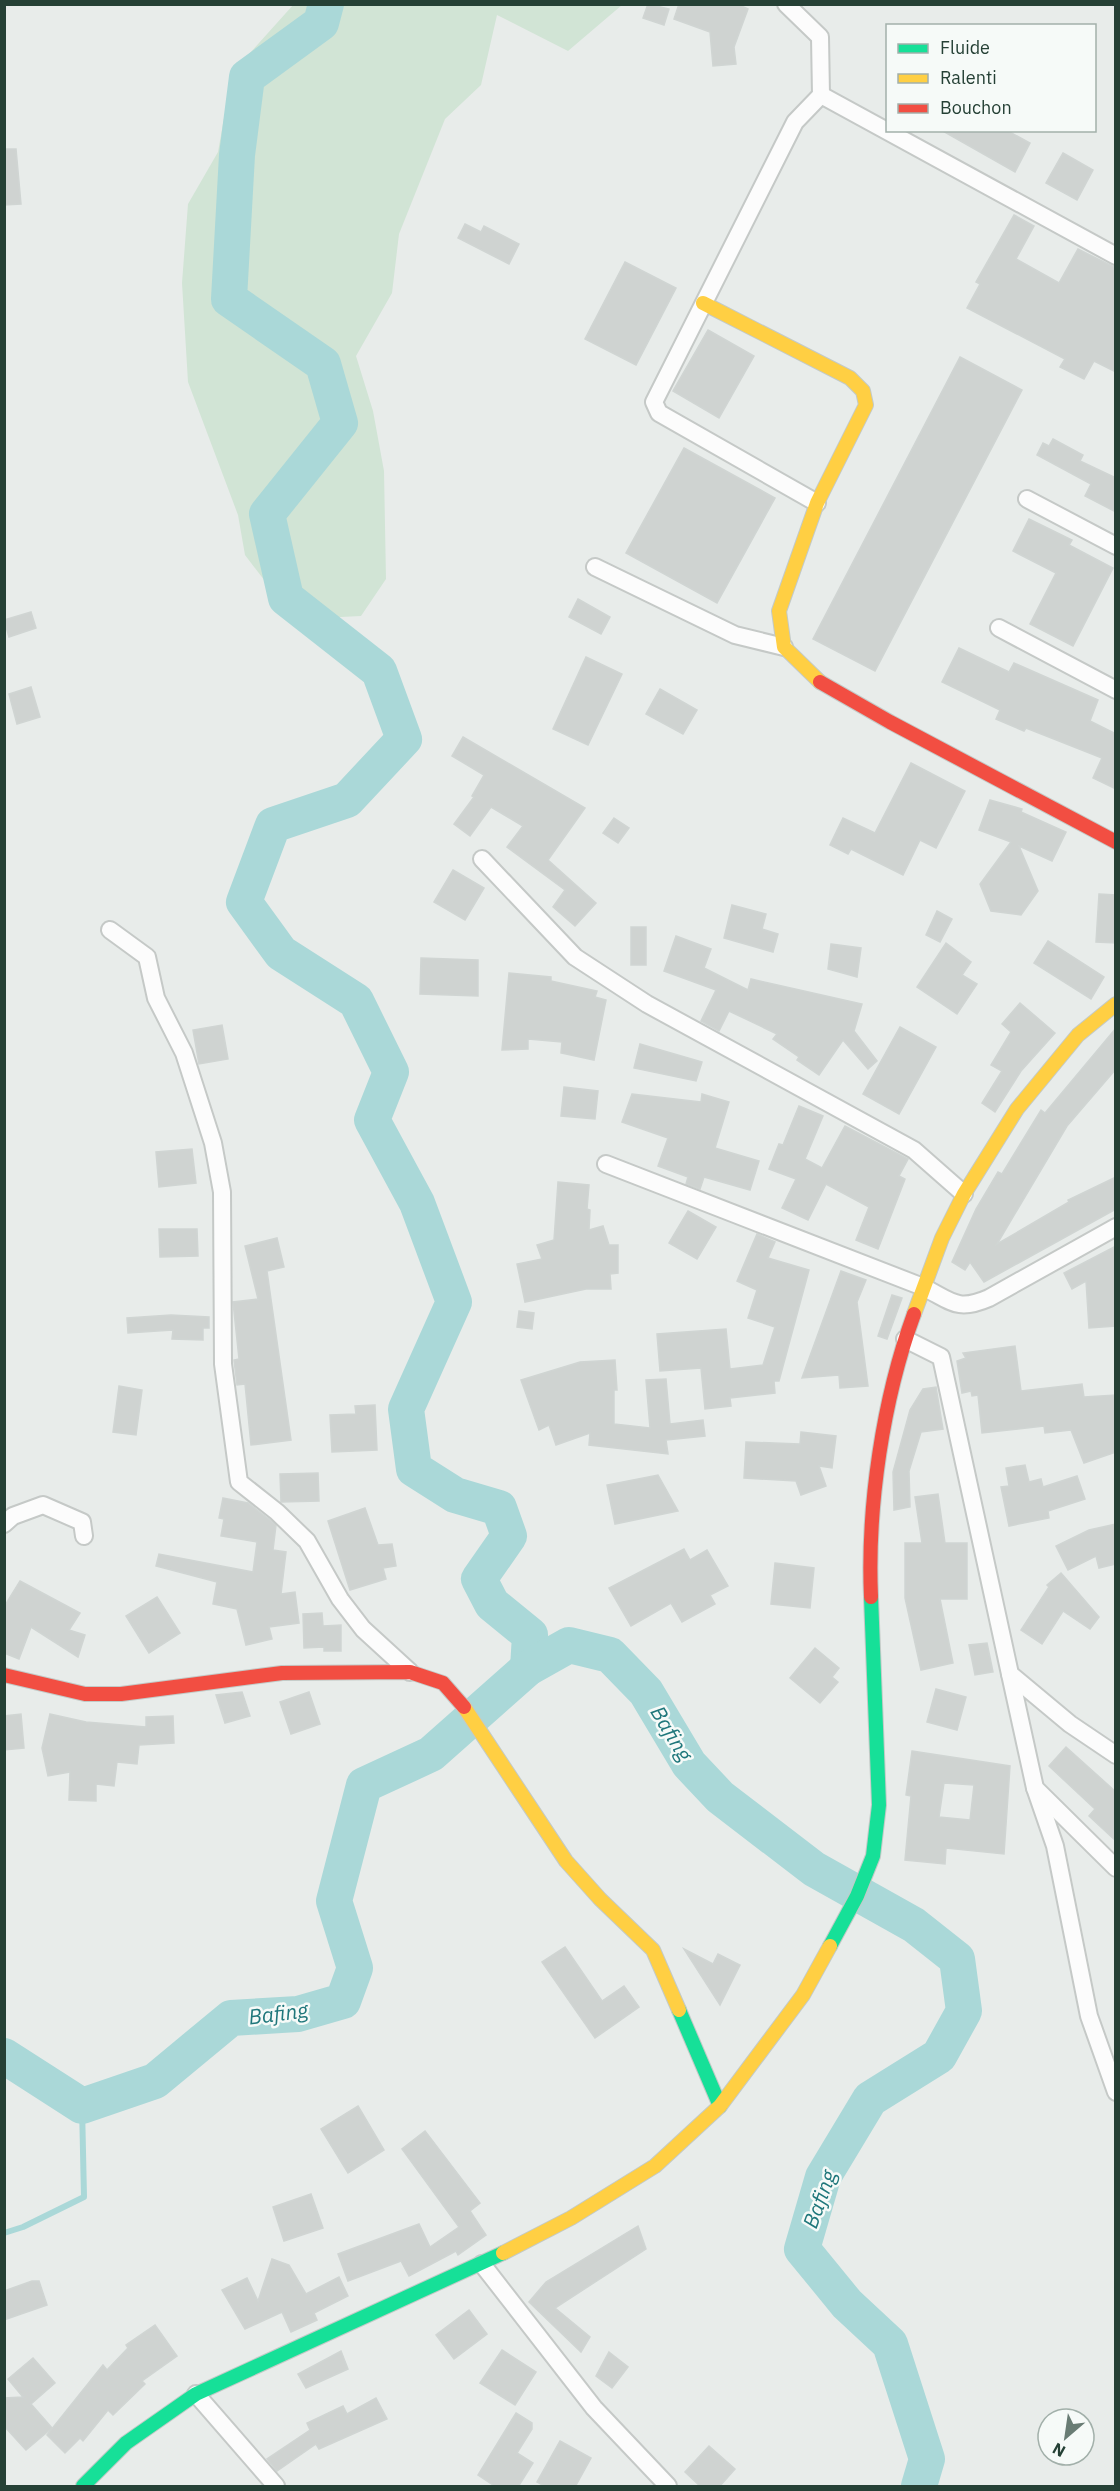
<svg xmlns="http://www.w3.org/2000/svg" width="1120" height="2491" font-family="'IBM Plex Sans',sans-serif">
<style>
.green{fill:#d1e4d5}
.lines{fill:none;stroke-linecap:round;stroke-linejoin:round}
.stream{stroke:#aad8d8;stroke-width:6}
.river{stroke:#aad8d8;stroke-width:36}
.building{fill:#cfd3d1;stroke:#d0d5d3;stroke-width:1.5;fill-rule:evenodd}
.street-casing{stroke:#c5c9c7;stroke-width:20}
.fast-casing{stroke:#c3cac7;stroke-width:16}
.slow-casing{stroke:#c3cac7;stroke-width:16}
.jam-casing{stroke:#c3cac7;stroke-width:16}
.street{stroke:#fcfcfc;stroke-width:16}
.fast{stroke:#16e098;stroke-width:14}
.slow{stroke:#ffcf43;stroke-width:14}
.jam{stroke:#f24e42;stroke-width:14}
.labels{text-anchor:middle;dominant-baseline:central;stroke-width:5;stroke-linejoin:round;paint-order:stroke}
.water-label{font-size:21px;font-style:italic;fill:#1f777b;stroke:#f6faf8}
</style>
<rect width="100%" height="100%" fill="#e8ecea"/>
<!-- green -->
<polygon class="green" points="294,4 622,5 568,51 497,15 481,85 445,119 399,234 392,293 356,356 373,411 384,471 386,579 361,616 300,619 271,589 245,555 238,515 188,382 182,283 188,204 218,152 232,73"/>
<g class="lines">
<!-- stream -->
<polyline class="stream" points="4,2233 23,2227 84,2197 82,2106"/>
<!-- river -->
<g class="river">
<polyline points="326,4 321,23 247,77 237,155 229,299 323,364 340,423 267,514 286,598 379,671 404,739 347,800 273,825 244,902 281,953 356,1001 391,1072 372,1120 417,1203 454,1302 406,1409 414,1469 455,1495 499,1508 509,1536 479,1579 492,1604 530,1635 528,1668"/>
<polyline points="4,2056 82,2106 155,2081 231,2018 298,2014 343,2001 355,1968 334,1901 364,1785 431,1754 528,1668 569,1645 610,1655 646,1692 689,1764 720,1797 814,1869 914,1925 957,1959 964,2011 939,2056 870,2099 823,2177 802,2249 847,2304 890,2344 927,2459 919,2486"/>
</g>
</g>
<!-- building -->
<g class="building">
<polygon points="648,4 669,9 664,25 643,18"/>
<polygon points="679,4 737,4 748,9 734,47 736,64 713,66 710,32 674,19"/>
<polygon points="941,130 1006,130 1030,143 1015,172"/>
<polygon points="4,149 16,149 21,204 4,205"/>
<polygon points="1063,153 1093,170 1077,200 1046,183"/>
<polygon points="1014,215 1034,226 1016,259 1059,283 1078,249 1116,268 1116,372 1094,361 1084,379 1060,367 1065,359 967,308 980,284 976,282"/>
<polygon points="465,224 481,232 484,226 519,244 509,264 458,238"/>
<polygon points="625,262 676,288 636,365 585,339"/>
<polygon points="708,330 754,356 719,418 673,391"/>
<polygon points="960,357 1022,390 875,671 813,639"/>
<polygon points="1053,439 1083,455 1080,461 1116,478 1116,512 1085,496 1091,484 1037,455 1043,443 1049,446"/>
<polygon points="684,448 775,498 717,603 626,553"/>
<polygon points="1029,519 1072,540 1069,545 1113,568 1073,646 1030,624 1056,573 1013,551"/>
<polygon points="578,599 610,617 601,634 569,617"/>
<polygon points="31,612 36,628 9,637 4,620"/>
<polygon points="959,648 1009,672 1014,663 1098,700 1090,721 1114,733 1116,731 1116,789 1093,778 1102,758 1026,728 1024,731 996,719 1000,710 942,682"/>
<polygon points="586,657 622,674 588,745 553,729"/>
<polygon points="31,687 40,717 17,724 9,694"/>
<polygon points="660,689 697,710 683,734 646,714"/>
<polygon points="463,737 585,808 548,860 596,903 575,926 553,907 565,890 507,847 523,826 491,807 470,836 454,824 474,797 472,796 484,775 452,756"/>
<polygon points="911,763 965,791 936,848 920,840 903,875 851,849 848,854 830,845 843,818 875,833"/>
<polygon points="990,800 1022,809 1021,812 1066,832 1052,861 1019,846 1038,891 1021,915 991,911 980,884 1011,842 979,830"/>
<polygon points="614,818 629,828 618,843 603,833"/>
<polygon points="453,870 484,888 465,920 434,902"/>
<polygon points="1099,894 1116,895 1116,943 1096,942"/>
<polygon points="732,905 766,914 762,929 778,934 773,952 724,938"/>
<polygon points="937,911 952,919 940,942 926,935"/>
<rect x="631" y="927" width="15" height="38"/>
<polygon points="676,936 711,949 704,968 748,990 751,979 862,1004 854,1031 877,1061 868,1069 843,1040 819,1075 797,1060 799,1057 773,1039 777,1034 729,1011 719,1031 701,1021 716,990 664,971"/>
<polygon points="1048,941 1104,977 1091,999 1034,963"/>
<polygon points="946,943 971,962 962,975 977,984 957,1014 917,987"/>
<polygon points="831,944 861,948 857,977 828,969"/>
<polygon points="421,958 478,960 478,996 420,994"/>
<polygon points="509,973 551,977 551,981 597,991 595,997 606,1000 594,1060 561,1053 562,1042 528,1039 528,1049 502,1050"/>
<polygon points="1020,1003 1055,1033 1021,1071 995,1112 982,1103 1002,1071 991,1065 1011,1032 1002,1024"/>
<polygon points="222,1025 228,1059 199,1064 193,1030"/>
<polygon points="900,1027 936,1047 899,1114 863,1094"/>
<polygon points="1116,1028 1116,1069 1067,1126 997,1244 1069,1202 1068,1200 1116,1177 1116,1209 984,1282 970,1262 965,1270 952,1262 976,1209 998,1172 1002,1174 1041,1110 1045,1113"/>
<polygon points="640,1044 702,1062 696,1081 634,1068"/>
<polygon points="564,1087 598,1091 595,1119 561,1116"/>
<polygon points="632,1094 701,1102 702,1094 729,1102 715,1148 759,1161 750,1190 704,1177 700,1189 686,1184 688,1177 658,1166 668,1138 622,1122"/>
<polygon points="799,1106 823,1116 805,1159 822,1168 845,1126 908,1159 899,1176 905,1179 878,1249 856,1240 869,1207 826,1184 808,1220 782,1208 796,1179 769,1169 779,1144 783,1145"/>
<polygon points="192,1149 196,1183 159,1187 156,1152"/>
<polygon points="558,1182 589,1185 587,1209 590,1210 589,1230 603,1226 609,1245 618,1245 618,1273 610,1274 611,1289 586,1289 525,1302 517,1264 542,1259 537,1245 554,1240"/>
<polygon points="688,1211 716,1227 697,1259 669,1243"/>
<polygon points="159,1229 197,1229 198,1256 160,1257"/>
<polygon points="757,1234 775,1242 768,1258 809,1270 779,1381 774,1381 775,1393 730,1398 731,1406 705,1409 701,1368 660,1371 657,1334 726,1329 730,1369 763,1365 775,1327 748,1318 757,1290 737,1281"/>
<polygon points="277,1238 284,1267 267,1271 291,1440 251,1445 245,1384 237,1385 234,1360 239,1359 233,1302 258,1299 245,1246"/>
<polygon points="1116,1246 1116,1326 1089,1328 1086,1281 1072,1289 1064,1273"/>
<polygon points="841,1271 866,1280 857,1302 868,1386 840,1388 839,1375 802,1378"/>
<polygon points="892,1295 902,1298 887,1339 878,1336"/>
<polygon points="519,1311 534,1313 532,1329 517,1327"/>
<polygon points="171,1315 209,1317 209,1328 203,1328 203,1340 172,1339 173,1330 128,1333 127,1318"/>
<polygon points="1015,1346 1021,1391 1082,1384 1084,1397 1116,1395 1116,1452 1084,1463 1071,1430 1045,1433 1044,1426 982,1433 978,1395 972,1396 971,1391 962,1393 957,1361 966,1358 963,1353"/>
<polygon points="615,1360 617,1390 614,1390 614,1424 650,1428 646,1380 666,1379 670,1424 703,1420 705,1436 666,1440 668,1454 589,1445 590,1433 556,1445 549,1425 539,1430 521,1380 580,1362"/>
<polygon points="119,1386 142,1390 136,1435 113,1432"/>
<polygon points="936,1387 943,1429 921,1432 909,1471 910,1507 894,1510 893,1472 910,1410 923,1389"/>
<polygon points="375,1405 377,1450 332,1452 330,1415 356,1414 355,1406"/>
<polygon points="801,1432 836,1436 832,1468 819,1466 826,1486 801,1495 796,1481 744,1478 746,1442 800,1444"/>
<polygon points="1025,1465 1029,1482 1041,1479 1043,1487 1077,1476 1085,1499 1048,1511 1049,1518 1009,1526 1001,1487 1009,1486 1006,1468"/>
<polygon points="318,1473 319,1501 281,1502 280,1474"/>
<polygon points="658,1475 678,1511 615,1524 607,1485"/>
<polygon points="938,1494 945,1543 967,1543 967,1599 940,1599 953,1663 921,1670 905,1598 905,1543 922,1543 915,1497"/>
<polygon points="223,1498 248,1503 270,1520 276,1525 273,1550 286,1552 281,1594 295,1592 299,1623 269,1627 272,1639 246,1645 237,1609 213,1604 217,1582 156,1566 159,1554 253,1572 257,1542 221,1536 224,1519 219,1518"/>
<polygon points="365,1508 378,1545 392,1544 396,1566 383,1568 386,1579 350,1590 328,1521"/>
<polygon points="1116,1524 1116,1564 1099,1568 1096,1556 1068,1570 1056,1546 1089,1530"/>
<polygon points="684,1549 690,1560 707,1550 728,1586 710,1595 715,1604 682,1622 671,1603 631,1626 609,1588"/>
<polygon points="775,1563 814,1568 810,1608 771,1604"/>
<polygon points="1061,1573 1099,1617 1090,1629 1063,1611 1042,1644 1021,1630 1049,1587 1047,1585"/>
<polygon points="20,1581 80,1613 69,1630 85,1635 78,1657 31,1627 19,1659 4,1653 4,1607"/>
<polygon points="157,1597 180,1633 149,1653 126,1616"/>
<polygon points="322,1613 323,1626 341,1625 341,1651 324,1651 324,1647 304,1648 303,1614"/>
<polygon points="987,1643 993,1672 975,1675 969,1645"/>
<polygon points="815,1648 839,1668 832,1677 838,1682 820,1703 790,1678"/>
<polygon points="936,1689 966,1697 957,1730 927,1722"/>
<polygon points="242,1692 250,1716 225,1723 216,1695"/>
<polygon points="309,1692 320,1724 291,1734 280,1702"/>
<polygon points="21,1714 24,1748 4,1750 4,1716"/>
<polygon points="50,1714 86,1722 146,1727 146,1717 173,1716 174,1743 139,1745 137,1764 117,1762 114,1786 96,1784 96,1801 69,1800 70,1772 48,1776 42,1748"/>
<polygon points="1066,1747 1116,1792 1116,1841 1089,1816 1095,1809 1049,1766"/>
<path d="M 912,1751 L 1010,1766 L 1004,1854 L 946,1848 L 945,1864 L 905,1860 L 911,1796 L 906,1795 ZM 944,1783 L 974,1785 L 970,1820 L 939,1817 Z"/>
<polygon points="565,1947 602,2001 624,1986 639,2007 595,2038 542,1962"/>
<polygon points="684,1949 713,1964 718,1954 740,1965 720,2005"/>
<polygon points="358,2106 384,2150 348,2173 321,2129"/>
<polygon points="425,2131 480,2203 470,2211 486,2235 458,2255 456,2251 409,2276 401,2261 348,2281 338,2254 419,2224 430,2247 459,2227 402,2149"/>
<polygon points="311,2194 323,2228 284,2241 273,2207"/>
<polygon points="638,2226 646,2249 555,2308 590,2337 581,2352 529,2302 546,2282"/>
<polygon points="272,2259 289,2265 306,2294 339,2277 348,2296 314,2313 317,2320 291,2332 282,2312 245,2329 222,2290 247,2278 258,2301"/>
<polygon points="32,2281 39,2281 47,2305 4,2320 4,2291"/>
<polygon points="469,2310 487,2334 454,2359 436,2335"/>
<polygon points="155,2325 177,2356 142,2381 145,2384 113,2415 108,2410 83,2441 80,2438 65,2453 47,2435 103,2365 107,2370 128,2348 126,2345"/>
<polygon points="502,2350 536,2372 515,2405 480,2383"/>
<polygon points="341,2351 348,2369 306,2388 298,2374"/>
<polygon points="609,2352 628,2367 612,2388 596,2376"/>
<polygon points="33,2358 55,2383 31,2404 52,2428 26,2450 4,2426 4,2398 23,2397 8,2379"/>
<polygon points="376,2398 387,2419 319,2449 316,2444 277,2471 267,2459 310,2430 307,2423 343,2406 347,2414"/>
<polygon points="516,2413 532,2423 532,2429 517,2453 533,2463 518,2487 496,2487 478,2475"/>
<polygon points="560,2441 591,2458 575,2487 546,2487 537,2482"/>
<polygon points="709,2446 735,2469 719,2487 701,2487 685,2472"/>
</g>
<g class="lines">
<!-- street casing -->
<g class="street-casing">
<g id="street">
<polyline points="786,4 820,37 821,95 795,122 654,402 659,413 817,503"/>
<polyline points="821,95 1116,256"/>
<polyline points="1027,499 1116,546"/>
<polyline points="595,567 735,635 784,647"/>
<polyline points="999,628 1116,690"/>
<polyline points="482,859 575,957 647,1004 914,1150 964,1194"/>
<polyline points="110,930 147,957 156,998 184,1053 213,1143 222,1192 223,1364 239,1482 277,1512 307,1541 340,1599 363,1629 410,1672"/>
<path d="M 606,1164 L 923,1287 C 951,1301 957,1312 989,1298 L 1116,1227"/>
<polyline points="905,1339 941,1357 1010,1674 1070,1724 1116,1755"/>
<polyline points="4,1524 13,1516 43,1505 82,1522 84,1536"/>
<polyline points="1010,1674 1035,1788 1116,1868"/>
<polyline points="1035,1788 1055,1846 1089,2016 1116,2092"/>
<polyline points="482,2264 594,2408 668,2486"/>
<polyline points="196,2394 276,2486"/>
</g>
</g>
<!-- fast casing -->
<g class="fast-casing">
<g id="fast">
<polyline points="830,1946 857,1896 873,1856 879,1805 871,1597"/>
<polyline points="679,2010 720,2106"/>
<polyline points="83,2486 126,2443 196,2394 503,2253"/>
</g>
</g>
<!-- slow casing -->
<g class="slow-casing">
<g id="slow">
<polyline points="703,303 850,378 863,391 866,405 817,503 779,611 784,647 820,682"/>
<polyline points="914,1314 942,1238 964,1194 1017,1109 1078,1035 1116,1004"/>
<polyline points="464,1707 566,1861 600,1899 653,1950 679,2010"/>
<polyline points="503,2253 571,2218 655,2166 720,2106 803,1995 830,1946"/>
</g>
</g>
<!-- jam casing -->
<g class="jam-casing">
<g id="jam">
<polyline points="820,682 890,722 1116,842"/>
<path d="M 871,1597 C 867,1506 883,1399 914,1314"/>
<polyline points="4,1675 85,1694 121,1694 282,1673 410,1672 443,1683 464,1707"/>
</g>
</g>
<!-- street -->
<use href="#street" class="street"/>
<!-- fast -->
<use href="#fast" class="fast"/>
<!-- slow -->
<use href="#slow" class="slow"/>
<!-- jam -->
<use href="#jam" class="jam"/>
</g>
<g class="labels">
<!-- water labels -->
<g class="water-label">
<text transform="translate(672 1733) rotate(59)">Bafing</text>
<text transform="translate(278 2013) rotate(-7)">Bafing</text>
<text transform="translate(819 2199) rotate(-70)">Bafing</text>
</g>
</g>
<!-- border -->
<rect width="1120" height="2491" fill="none" stroke="#254035" stroke-width="12"/>
<!-- legend -->
<rect x="886" y="24" width="210" height="108" fill="#f6faf8" stroke="#a2b0aa" stroke-width="1.5"/>
<rect x="898" y="44" width="30" height="9" fill="#16e098" stroke="#a2b0aa" stroke-width="1.5"/>
<text x="940" y="54" font-size="18" fill="#254035">Fluide</text>
<rect x="898" y="74" width="30" height="9" fill="#ffcf43" stroke="#a2b0aa" stroke-width="1.5"/>
<text x="940" y="84" font-size="18" fill="#254035">Ralenti</text>
<rect x="898" y="104" width="30" height="9" fill="#f24e42" stroke="#a2b0aa" stroke-width="1.5"/>
<text x="940" y="114" font-size="18" fill="#254035">Bouchon</text>
<!-- north arrow -->
<g transform="translate(1066 2437) rotate(209)"><circle r="28" fill="#f6faf8" stroke="#a2b0aa" stroke-width="1.5"/>
<path d="M0-4.5L10 22L0 15L-10 22Z" fill="#697c74"/>
<text y="-9" font-size="16" font-weight="bold" text-anchor="middle" fill="#254035">N</text>
</g>
</svg>
